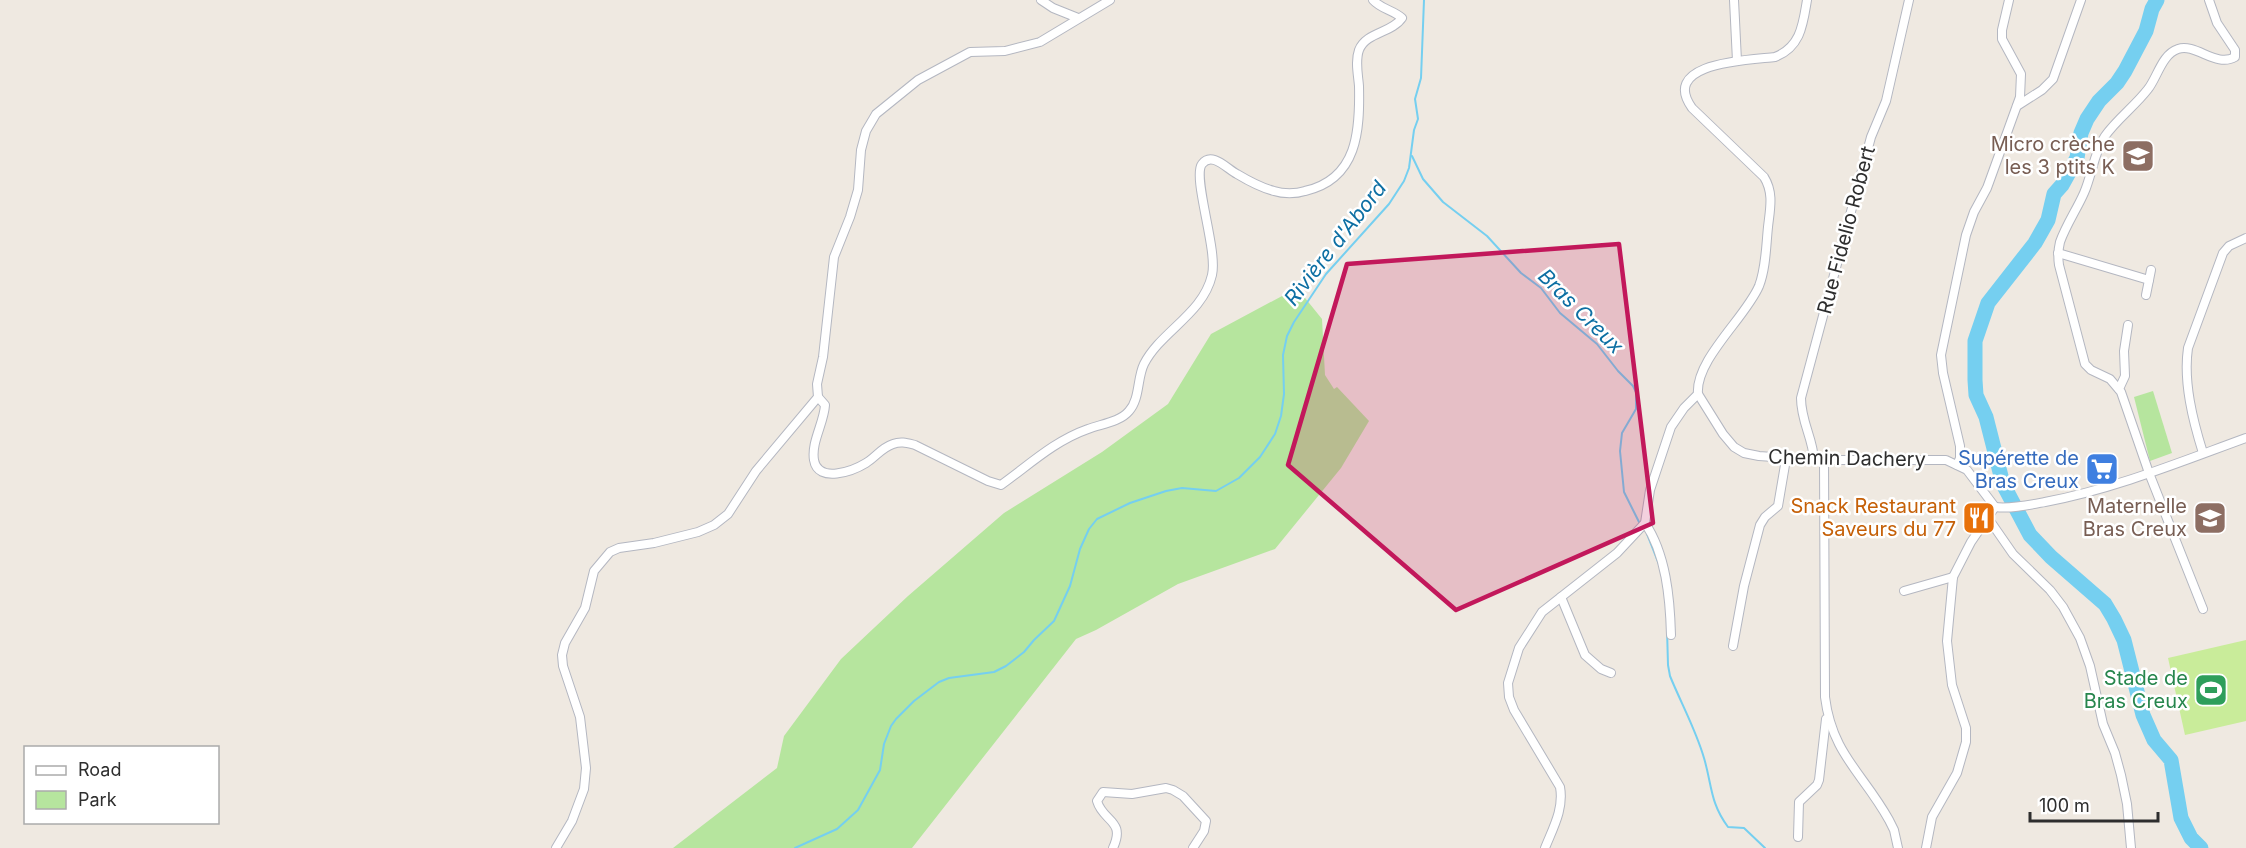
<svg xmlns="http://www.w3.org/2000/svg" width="2246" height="848" font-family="Inter,sans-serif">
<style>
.green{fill:#b6e59e}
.pitch{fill:#c9ec9a}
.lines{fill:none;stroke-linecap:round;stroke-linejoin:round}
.stream{stroke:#75cff0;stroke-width:2}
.river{stroke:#75cff0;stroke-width:15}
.street-casing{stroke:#b4b7c1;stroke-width:10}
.street{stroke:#fff;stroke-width:8}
.marked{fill:#c2185b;fill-opacity:0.2;stroke:#c2185b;stroke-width:4.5;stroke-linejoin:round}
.labels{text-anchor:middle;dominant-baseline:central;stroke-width:5;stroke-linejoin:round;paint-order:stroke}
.education-label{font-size:20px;fill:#785e54;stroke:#fff;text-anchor:end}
.street-label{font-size:20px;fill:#2e2e2e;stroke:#fff}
.shop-label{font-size:20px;fill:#366cbe;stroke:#fff;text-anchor:end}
.food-label{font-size:20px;fill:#c56008;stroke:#fff;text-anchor:end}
.leisure-label{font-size:20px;fill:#27864d;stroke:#fff;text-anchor:end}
.water-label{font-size:21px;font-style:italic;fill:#0d6fa3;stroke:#fff}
</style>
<rect width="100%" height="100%" fill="#efe9e1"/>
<!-- green -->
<g class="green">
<polygon points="1297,288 1322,319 1325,375 1334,389 1337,387 1369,421 1341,468 1275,549 1178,584 1096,630 1076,639 912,848 673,848 777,768 784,736 841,659 908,596 1004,513 1102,452 1168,404 1211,334"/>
<polygon points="2153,391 2172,453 2150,461 2134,397"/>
</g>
<!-- pitch -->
<polygon class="pitch" points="2246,640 2246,721 2185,735 2168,658"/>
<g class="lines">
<!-- stream -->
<g class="stream">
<polyline points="1412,156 1423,179 1443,202 1487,236 1521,273 1541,288 1560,313 1597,344 1618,371 1633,386 1636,392 1636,409 1622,433 1620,451 1624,492 1639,522"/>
<polyline points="1647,534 1660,567"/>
<path d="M 1667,629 L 1668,665 L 1670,676 C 1681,703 1696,730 1704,758 C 1712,785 1710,803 1728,827 L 1744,828 L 1765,848"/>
<polyline points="795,848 837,829 858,810 880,770 884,744 891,726 896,719 914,701 939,682 949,678 994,672 1006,666 1024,652 1034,640 1054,621 1070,586 1080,549 1089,529 1097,519 1130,503 1166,491 1182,488 1216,491 1239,478 1260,457 1275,434 1281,416 1284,394 1283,355 1287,336 1294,322 1326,274 1389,204 1404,181 1409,168 1414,130 1418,119 1415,99 1421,78 1424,0"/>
</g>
<!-- river -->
<polyline class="river" points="2157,0 2152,9 2146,31 2125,71 2117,83 2099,101 2087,119 2081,133 2077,158 2062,185 2054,194 2048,220 2035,243 1988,303 1975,341 1975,380 1976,395 1986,417 2003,484 2030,535 2051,557 2105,604 2114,619 2124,640 2143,715 2154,740 2171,760 2181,818 2191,838 2201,848"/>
<!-- street casing -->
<g class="street-casing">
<g id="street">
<polyline points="1041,0 1053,8 1078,18"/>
<polyline points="1734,0 1737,61"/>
<path d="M 1807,0 C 1803,24 1801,47 1775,57 C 1750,60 1659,62 1692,108 L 1764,177 C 1774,193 1770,209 1768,227 C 1766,246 1766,268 1759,286 C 1746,317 1695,360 1698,394 L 1723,434 L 1734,447 L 1744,453 L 1759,456 L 1814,460 L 1946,460 L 1967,470 L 1995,507"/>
<polyline points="2017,106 2042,90 2053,79 2081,0"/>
<polyline points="2058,253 2149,280"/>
<polyline points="2146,295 2151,270"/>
<polyline points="2119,389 2125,376 2124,351 2128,325"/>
<path d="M 818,397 L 825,405 C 824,423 811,442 814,460 C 818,484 853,471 866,463 C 876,457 881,448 893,444 C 901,441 907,443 915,445 L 988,481 L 1001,485 C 1029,465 1054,441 1088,429 C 1101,424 1120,422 1129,411 C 1140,399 1137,378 1144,364 C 1161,331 1203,314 1212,275 C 1218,250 1192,177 1202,164 C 1212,151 1227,169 1237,174 C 1247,180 1262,188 1274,191 C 1283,194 1296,194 1305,191 C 1358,179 1360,130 1359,86 C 1358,74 1355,61 1359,50 C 1366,32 1392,33 1402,18 C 1393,10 1381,9 1373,0"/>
<path d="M 2203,453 C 2193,421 2183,382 2188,348 L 2223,253 L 2229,246 L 2246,238"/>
<path d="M 1814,460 C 1813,438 1801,422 1801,398 L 1871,137 L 1886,101 L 1909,0"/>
<path d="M 1824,460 L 1825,697 C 1832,754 1863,773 1889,820 L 1894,830 L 1898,848"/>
<polyline points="1957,465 1960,458 1960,446 1943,373 1941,355 1966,235 1974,212 1987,188 2020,97 2021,74 2002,39 2002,30 2009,0"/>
<path d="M 1995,507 C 2011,509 2029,505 2045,502 C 2114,489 2180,462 2246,438"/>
<polyline points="1988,518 2013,554 2050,590 2063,607 2080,638 2090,666 2103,724 2115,753 2121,775 2127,804 2131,848"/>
<path d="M 1645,523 C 1666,554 1670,598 1671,635"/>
<polyline points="1904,591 1953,577"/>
<polyline points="1561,597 1585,655 1601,669 1611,673"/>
<path d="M 2203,609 L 2149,473 L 2121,392 L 2110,379 L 2091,370 L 2085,364 L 2059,265 C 2058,258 2058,250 2060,242 C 2066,225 2077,209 2084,193 C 2092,175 2094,152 2105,136 C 2117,119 2135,106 2148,89 C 2157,78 2162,54 2178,49 C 2196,43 2216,68 2235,57 L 2235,50 L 2217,23 L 2209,0"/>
<polyline points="1733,646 1744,586 1760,525 1765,517 1778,506 1786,459"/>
<polyline points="1798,837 1799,802 1817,785 1819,780 1826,719"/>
<polyline points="556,848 572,821 584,789 586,768 580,717 563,666 562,655 565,643 585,608 594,571 610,552 619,548 654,543 698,532 714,525 728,514 756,471 818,397 817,384 823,357 834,257 850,217 858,190 861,150 866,131 876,114 918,80 970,52 1005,51 1040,42 1110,0"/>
<path d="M 1113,848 C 1126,820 1103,822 1097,801 L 1103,792 L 1132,794 L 1166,788 L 1173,790 L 1183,796 L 1206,821 L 1204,831 L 1193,848"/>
<path d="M 1545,848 C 1553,828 1564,809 1560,787 L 1514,710 L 1509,697 L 1508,683 L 1519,648 L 1542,612 L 1617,553 L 1645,523 L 1650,490 L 1671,427 L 1684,408 L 1698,394"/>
<polyline points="1926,848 1932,817 1957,773 1966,742 1966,728 1952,685 1947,641 1953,577 1971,542 1995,507"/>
</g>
</g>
<!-- street -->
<use href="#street" class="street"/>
</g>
<!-- marked area -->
<path class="marked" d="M 1619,244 L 1653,523 L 1456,610 L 1288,465 L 1347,264 Z"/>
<!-- icons -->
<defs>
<g id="school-square" transform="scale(1.725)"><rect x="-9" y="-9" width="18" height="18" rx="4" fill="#8d6e63" stroke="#fff"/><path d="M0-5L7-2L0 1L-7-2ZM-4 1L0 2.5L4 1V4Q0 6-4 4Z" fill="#fff"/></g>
<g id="supermarket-square" transform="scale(1.725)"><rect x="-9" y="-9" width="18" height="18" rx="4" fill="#3f7fe0" stroke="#fff"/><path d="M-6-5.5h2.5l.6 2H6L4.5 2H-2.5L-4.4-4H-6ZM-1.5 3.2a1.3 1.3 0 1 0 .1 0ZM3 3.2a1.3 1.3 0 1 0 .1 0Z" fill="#fff"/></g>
<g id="restaurant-square" transform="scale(1.725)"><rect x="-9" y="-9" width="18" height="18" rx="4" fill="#e8710a" stroke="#fff"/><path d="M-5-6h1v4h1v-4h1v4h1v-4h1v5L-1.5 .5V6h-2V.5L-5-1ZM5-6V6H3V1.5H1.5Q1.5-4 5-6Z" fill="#fff"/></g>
<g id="stadium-square" transform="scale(1.725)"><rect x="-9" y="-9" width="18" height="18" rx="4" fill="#2e9e5b" stroke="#fff"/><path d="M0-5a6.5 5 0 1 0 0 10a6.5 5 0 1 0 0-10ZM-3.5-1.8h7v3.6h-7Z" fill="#fff"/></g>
</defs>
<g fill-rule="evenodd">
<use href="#school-square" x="2138" y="156"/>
<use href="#supermarket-square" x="2102" y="469"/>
<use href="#restaurant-square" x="1979" y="518"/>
<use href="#school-square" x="2210" y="518"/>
<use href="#stadium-square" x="2211" y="690"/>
</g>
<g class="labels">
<!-- education labels -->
<g class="education-label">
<text x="2115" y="144">Micro crèche<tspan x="2115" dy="23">les 3 ptits K</tspan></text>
<text x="2187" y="506">Maternelle<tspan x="2187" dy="23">Bras Creux</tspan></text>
</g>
<!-- street labels -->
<g class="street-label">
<text transform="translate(1846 230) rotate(-75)">Rue Fidelio Robert</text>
<text transform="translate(1847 458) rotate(1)">Chemin Dachery</text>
</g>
<!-- shop labels -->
<g class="shop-label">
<text x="2079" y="458">Supérette de<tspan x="2079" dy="23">Bras Creux</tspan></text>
</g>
<!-- food labels -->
<g class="food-label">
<text x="1956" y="506">Snack Restaurant<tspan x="1956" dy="23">Saveurs du 77</tspan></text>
</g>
<!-- leisure labels -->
<g class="leisure-label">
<text x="2188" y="678">Stade de<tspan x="2188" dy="23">Bras Creux</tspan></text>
</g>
<!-- water labels -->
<g class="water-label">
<text transform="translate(1335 243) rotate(-52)">Rivière d'Abord</text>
<text transform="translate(1581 311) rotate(45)">Bras Creux</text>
</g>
</g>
<!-- legend -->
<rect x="24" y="746" width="195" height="78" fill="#ffffff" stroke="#ababab" stroke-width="1.5"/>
<rect x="36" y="766" width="30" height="9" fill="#ffffff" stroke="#ababab" stroke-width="1.5"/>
<text x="78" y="776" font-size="18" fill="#2e2e2e">Road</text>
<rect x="36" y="791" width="30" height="18" fill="#b6e59e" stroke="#ababab" stroke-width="1.5"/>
<text x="78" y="806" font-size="18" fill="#2e2e2e">Park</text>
<!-- scale -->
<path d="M2030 812v9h128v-9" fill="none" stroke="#2e2e2e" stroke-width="3"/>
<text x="2039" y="812" font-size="18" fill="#2e2e2e" stroke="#ffffff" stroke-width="4.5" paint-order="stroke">100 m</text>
</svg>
